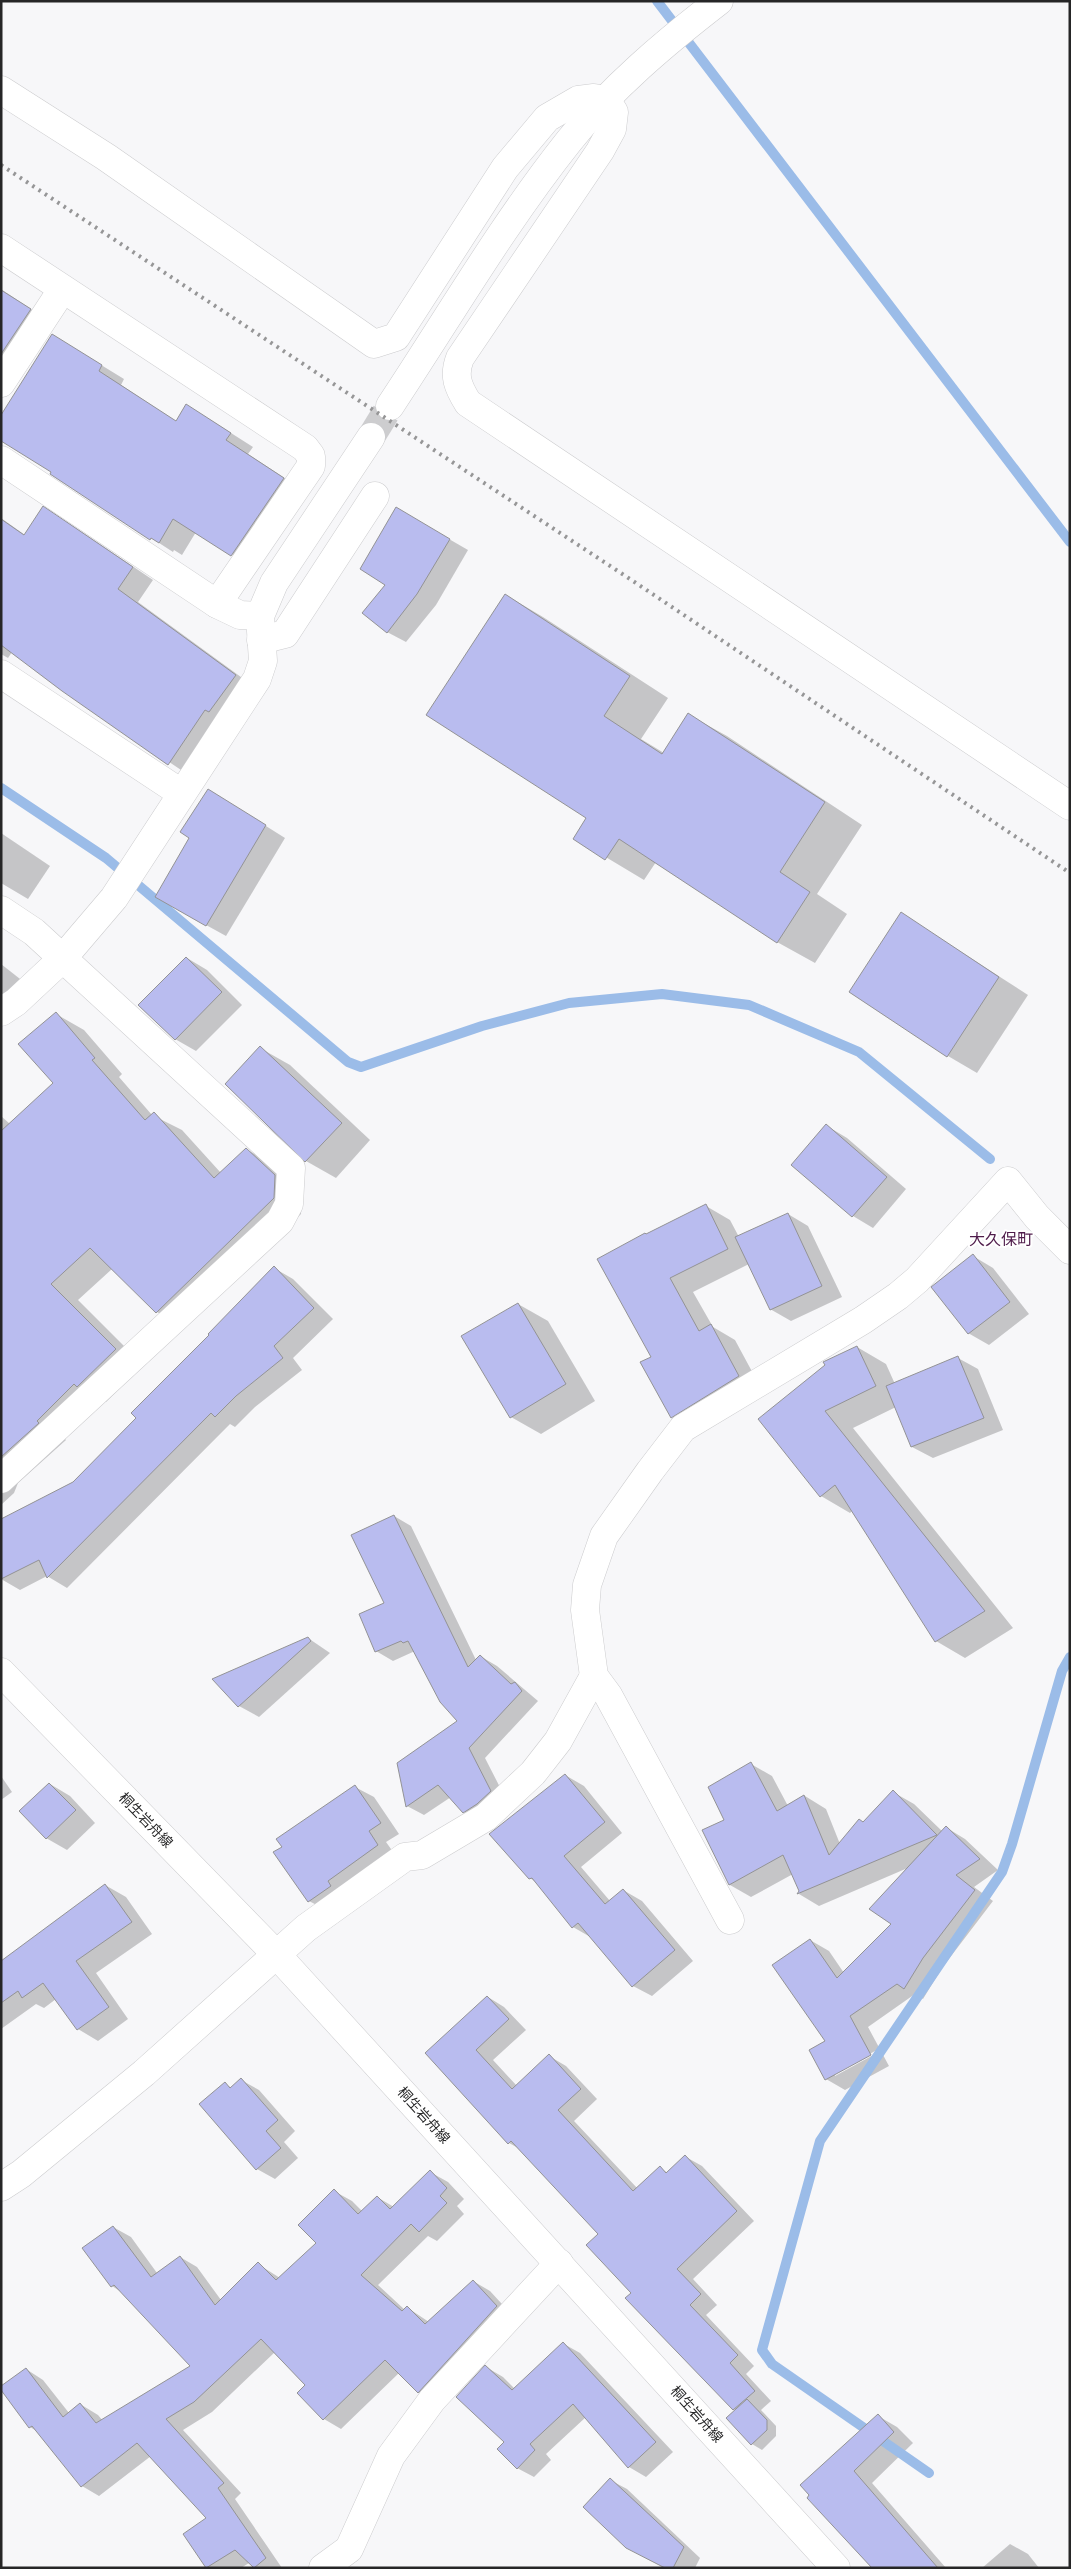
<svg xmlns="http://www.w3.org/2000/svg" width="1071" height="2569" font-family="Merriweather,'Noto Sans JP',serif">
<style>
.shadow{fill:#0003;fill-rule:evenodd}
.lines{fill:none;stroke-linecap:round;stroke-linejoin:round}
.stream{stroke:#9bbce8;stroke-width:10}
.building{fill:#b9bcef;stroke:#939395}
.minor-tunnel{stroke:#cdcdcf;stroke-width:28;stroke-dasharray:28 14;stroke-linecap:butt}
.minor-casing{stroke:#ccccce;stroke-width:29}
.major-casing{stroke:#ccccce;stroke-width:29}
.minor{stroke:#fff;stroke-width:28}
.major{stroke:#fff;stroke-width:28}
.rail{stroke:#969697;stroke-width:4;stroke-dasharray:2.5 5;stroke-linecap:butt}
.labels{text-anchor:middle;dominant-baseline:central;stroke-width:4;stroke-linejoin:round;paint-order:stroke}
.street-label{font-size:14px;fill:#262627;stroke:#fff}
.quarter-label{font-size:16px;fill:#4f1c4b;stroke:#fff}
</style>
<rect width="100%" height="100%" fill="#f7f7f9"/>
<!-- shadow -->
<g class="shadow">
<polygon points="1,289 50,322 20,368 1,357"/>
<polygon points="75,349 124,379 121,385 177,422 209,419 253,447 248,454 306,492 254,568 196,532 182,555 174,550 173,552 51,473"/>
<polygon points="397,509 468,550 436,605 406,642 387,632 387,584"/>
<polygon points="1,518 25,535 64,520 153,580 138,602 256,688 190,776 62,690 12,652 8,658 1,654"/>
<polygon points="506,595 543,617 668,698 641,739 664,753 689,715 727,736 862,825 817,894 847,914 815,963 777,942 656,862 644,880 574,838 587,818"/>
<polygon points="209,790 285,838 226,936 177,909 191,837"/>
<polygon points="1,833 50,866 28,899 1,883"/>
<polygon points="902,914 1028,995 977,1073 948,1056"/>
<polygon points="187,958 207,970 242,1005 196,1051 175,1039"/>
<polygon points="1,964 29,986 1,1022"/>
<polygon points="56,1014 84,1030 122,1074 119,1077 152,1115 182,1130 221,1173 246,1149 274,1165 302,1192 301,1214 185,1328 157,1312 112,1269 78,1300 143,1365 106,1402 101,1400 64,1438 66,1440 18,1483 14,1493 1,1505 1,1116 10,1124 54,1083"/>
<polygon points="260,1048 290,1065 370,1140 336,1178 306,1161"/>
<polygon points="827,1126 847,1138 906,1189 873,1228 853,1216"/>
<polygon points="706,1206 730,1220 739,1237 788,1214 808,1226 842,1297 791,1321 770,1309 749,1264 693,1292 713,1327 735,1340 762,1390 696,1431 672,1417 652,1357 646,1235"/>
<polygon points="973,1256 993,1268 1029,1314 989,1345 968,1333"/>
<polygon points="274,1268 293,1279 333,1319 293,1358 302,1370 255,1407 235,1427 230,1424 67,1588 47,1576 20,1590 1,1579 1,1520 73,1483 138,1418"/>
<polygon points="518,1304 548,1321 595,1401 541,1434 511,1417"/>
<polygon points="857,1347 886,1364 895,1384 958,1358 978,1369 1003,1430 933,1458 912,1447 896,1407 853,1428 1013,1628 965,1658 936,1641 853,1510 850,1513 821,1496 760,1419"/>
<polygon points="394,1516 411,1526 476,1660 480,1656 497,1666 538,1701 485,1758 507,1801 480,1821 464,1812 451,1797 424,1815 407,1806 459,1721 415,1651 393,1661 376,1651 385,1604"/>
<polygon points="308,1638 330,1653 259,1717 239,1706"/>
<path d="M 751,1764 L 772,1776 L 788,1806 L 805,1796 L 826,1809 L 840,1844 L 864,1823 L 893,1792 L 914,1804 L 943,1832 L 947,1828 L 965,1839 L 998,1870 L 974,1887 L 993,1901 L 942,1968 L 923,1999 L 915,1994 L 868,2027 L 889,2066 L 845,2090 L 826,2079 L 827,2041 L 810,1940 L 829,1951 L 844,1973 L 893,1924 L 910,1867 L 819,1906 L 799,1894 L 801,1891 L 793,1874 L 751,1897 L 730,1885 L 704,1831 L 726,1820 ZM 875,2051 L 877,2053 L 835,2076 L 835,2073 Z"/>
<polygon points="565,1775 584,1786 622,1833 581,1867 610,1901 623,1890 642,1901 693,1961 652,1996 633,1986 592,1938 573,1927 537,1883 530,1878"/>
<polygon points="1,1776 12,1792 1,1800"/>
<polygon points="50,1784 70,1796 95,1823 67,1850 46,1838"/>
<polygon points="355,1787 374,1797 399,1834 386,1842 396,1856 328,1911 309,1901 283,1847"/>
<polygon points="105,1885 126,1897 152,1934 96,1973 128,2019 98,2041 78,2029 56,1999 44,2008 36,2004 1,2029 1,1962"/>
<polygon points="488,1997 504,2007 526,2030 493,2060 517,2086 549,2056 566,2066 597,2099 574,2121 638,2189 660,2168 668,2173 686,2157 702,2166 754,2221 693,2279 717,2305 706,2315 754,2366 746,2374 771,2401 761,2410 776,2426 776,2436 762,2450 752,2444 728,2418 736,2411 627,2299 633,2293 600,2234 520,2149 509,2143 427,2053"/>
<polygon points="241,2080 259,2090 295,2131 284,2142 298,2158 275,2179 257,2169 225,2084 232,2088"/>
<polygon points="430,2172 448,2182 464,2199 457,2206 464,2214 437,2241 428,2236 378,2285 405,2310 408,2308 429,2322 473,2281 490,2291 514,2317 436,2403 418,2392 399,2373 341,2429 324,2419 307,2385 275,2352 212,2412 183,2430 241,2493 235,2499 282,2568 254,2568 249,2563 241,2568 208,2568 185,2534 208,2518 151,2456 99,2496 82,2486 40,2433 30,2427 26,2369 43,2380 69,2413 80,2404 98,2415 103,2421 192,2366 123,2293 112,2286 113,2227 131,2237 157,2273 180,2257 197,2267 221,2300 258,2264 280,2278 318,2243 334,2191 352,2201 363,2212 377,2197 394,2207"/>
<polygon points="564,2344 580,2353 673,2452 646,2477 629,2467 586,2417 546,2454 551,2460 534,2477 517,2468 506,2442 486,2367 503,2377 515,2389"/>
<polygon points="878,2416 897,2427 913,2443 872,2483 946,2568 874,2568 811,2495"/>
<polygon points="610,2480 627,2489 700,2558 695,2568 665,2568"/>
<polygon points="1010,2544 1028,2554 1039,2568 982,2568"/>
</g>
<g class="lines">
<!-- stream -->
<g class="stream">
<polyline points="657,1 1070,542"/>
<polyline points="1,788 106,858 348,1062 361,1067 482,1026 569,1003 662,994 749,1005 859,1052 990,1159"/>
<polyline points="929,2473 772,2364 762,2350 820,2141 1002,1872 1012,1844 1062,1671 1070,1657"/>
</g>
</g>
<!-- building -->
<g class="building">
<polygon points="1,290 31,309 1,354"/>
<polygon points="52,334 102,365 99,371 176,421 186,404 231,433 226,440 284,478 231,556 173,519 159,543 151,538 150,540 50,474 51,472 1,441 1,415"/>
<polygon points="43,506 133,567 118,589 236,675 209,712 205,710 168,765 62,691 1,645 1,519 24,535"/>
<polygon points="396,507 450,539 417,594 387,633 362,613 385,585 360,569"/>
<polygon points="505,594 630,676 604,716 662,754 688,713 825,802 780,872 810,892 777,943 619,839 605,860 573,839 586,818 426,715"/>
<polygon points="208,789 266,825 206,926 155,897 189,838 180,832"/>
<polygon points="901,912 999,977 947,1057 849,992"/>
<polygon points="186,957 222,992 175,1040 138,1005"/>
<polygon points="56,1012 95,1058 92,1060 145,1120 154,1112 214,1178 246,1148 275,1175 274,1198 156,1313 90,1248 51,1284 116,1349 77,1387 74,1384 37,1421 39,1423 1,1457 1,1131 53,1083 18,1044"/>
<polygon points="260,1046 342,1123 305,1162 225,1084"/>
<polygon points="826,1124 887,1177 852,1217 791,1165"/>
<polygon points="706,1204 728,1249 670,1278 699,1331 711,1324 739,1376 671,1418 640,1362 651,1357 597,1259 645,1233 646,1234"/>
<polygon points="788,1213 822,1286 770,1310 735,1237"/>
<polygon points="973,1254 1010,1302 968,1334 931,1287"/>
<polygon points="274,1266 314,1308 274,1346 283,1358 236,1396 215,1417 211,1413 47,1578 39,1560 1,1579 1,1519 73,1482 136,1418 131,1413 209,1335 208,1334"/>
<polygon points="518,1303 566,1384 510,1418 461,1336"/>
<polygon points="857,1346 876,1386 825,1411 985,1611 935,1642 835,1485 820,1497 758,1419 825,1365 823,1362"/>
<polygon points="958,1356 984,1418 911,1447 886,1386"/>
<polygon points="394,1515 468,1667 480,1655 511,1684 515,1682 522,1691 469,1748 491,1791 477,1804 463,1813 438,1785 406,1807 397,1763 457,1721 440,1702 408,1641 403,1643 401,1641 375,1652 359,1614 384,1603 351,1535"/>
<polygon points="308,1637 311,1641 238,1707 212,1679"/>
<polygon points="751,1762 777,1811 804,1795 829,1855 859,1819 863,1822 893,1790 937,1835 797,1894 799,1891 783,1855 729,1885 702,1830 724,1820 708,1787"/>
<polygon points="565,1774 605,1822 564,1856 605,1904 623,1889 675,1950 632,1987 578,1923 572,1928 532,1878 529,1879 489,1834"/>
<polygon points="49,1783 76,1810 46,1839 19,1811"/>
<polygon points="355,1785 381,1823 369,1831 378,1845 328,1881 331,1886 308,1902 273,1852 282,1847 276,1839"/>
<polygon points="946,1826 980,1859 956,1875 975,1890 923,1958 904,1989 897,1984 850,2016 871,2055 825,2080 809,2050 825,2041 772,1965 810,1939 837,1978 891,1924 869,1909"/>
<polygon points="105,1884 132,1922 76,1961 109,2007 77,2030 43,1983 22,1998 18,1991 1,2003 1,1961"/>
<polygon points="487,1996 509,2019 476,2050 512,2089 549,2054 581,2089 558,2110 633,2191 660,2166 666,2173 685,2155 737,2211 677,2269 701,2294 690,2305 738,2355 730,2363 755,2391 733,2410 625,2298 631,2293 586,2245 598,2234 511,2141 508,2144 425,2053"/>
<polygon points="241,2078 278,2120 266,2131 281,2148 256,2170 199,2104 225,2082 230,2088"/>
<polygon points="430,2170 447,2188 440,2196 447,2203 419,2232 411,2224 361,2275 402,2311 407,2306 425,2324 473,2280 497,2306 418,2393 385,2360 323,2420 297,2393 305,2385 261,2339 194,2402 166,2419 224,2483 218,2488 266,2558 254,2568 235,2550 206,2568 183,2534 206,2518 137,2443 81,2487 32,2426 29,2428 1,2390 1,2386 26,2368 63,2417 80,2403 96,2423 190,2366 114,2285 111,2287 82,2248 113,2226 151,2277 180,2256 215,2305 258,2262 276,2280 316,2243 298,2225 334,2189 358,2214 377,2196 390,2209"/>
<polygon points="563,2342 656,2442 628,2468 573,2404 530,2444 535,2450 517,2469 497,2449 504,2442 456,2397 485,2365 512,2390"/>
<polygon points="747,2399 767,2420 767,2430 751,2445 726,2418"/>
<polygon points="878,2414 894,2432 854,2471 938,2568 872,2568 807,2498 809,2495 800,2485"/>
<polygon points="610,2478 684,2547 673,2568 665,2568 626,2548 583,2507"/>
</g>
<g class="lines">
<!-- minor-tunnel -->
<polyline class="minor-tunnel" points="371,437 390,406"/>
<!-- minor casing -->
<g class="minor-casing">
<g id="minor">
<path d="M 1,90 L 106,157 L 374,344 L 396,337 L 505,168 L 547,118 L 578,100 L 594,98 L 606,100 L 614,112 L 612,129 L 600,151 L 460,358 C 453,376 458,387 468,403 L 1070,806"/>
<polyline points="1,248 305,448 311,456 311,466 217,604"/>
<polyline points="1,383 62,290"/>
<path d="M 390,406 C 449,317 503,224 569,141 C 611,88 666,42 719,1"/>
<polyline points="1,460 217,604 240,615 260,616"/>
<polyline points="261,640 285,634 375,496"/>
<polyline points="1,674 181,793"/>
<polyline points="1,910 34,932 291,1168 289,1204 280,1221 1,1479"/>
<polyline points="1,1012 16,1002 62,959 114,898 257,679 263,661 260,616 274,583 371,437"/>
<polyline points="730,1920 608,1695 594,1676 585,1610 587,1585 604,1536 650,1471 683,1428 863,1320 898,1296 917,1280 1008,1181 1037,1217 1070,1250"/>
<polyline points="1,2187 21,2174 144,2073 306,1928 405,1857 422,1855 486,1817 533,1773 558,1741 594,1676"/>
<polyline points="323,2568 349,2549 391,2456 432,2400 559,2263"/>
</g>
</g>
<!-- major casing -->
<g class="major-casing">
<polyline id="major" points="1,1672 276,1954 836,2568"/>
</g>
<!-- minor -->
<use href="#minor" class="minor"/>
<!-- major -->
<use href="#major" class="major"/>
<!-- rail -->
<polyline class="rail" points="1,165 633,581 1070,873"/>
</g>
<g class="labels">
<!-- street labels -->
<g class="street-label">
<text transform="translate(146 1820) rotate(46)">桐生岩舟線</text>
<text transform="translate(424 2115) rotate(48)">桐生岩舟線</text>
<text transform="translate(697 2414) rotate(48)">桐生岩舟線</text>
</g>
<!-- quarter labels -->
<g class="quarter-label">
<text x="1001" y="1239">大久保町</text>
</g>
</g>
<!-- border -->
<rect width="1071" height="2569" fill="none" stroke="#262627" stroke-width="5"/>
</svg>
